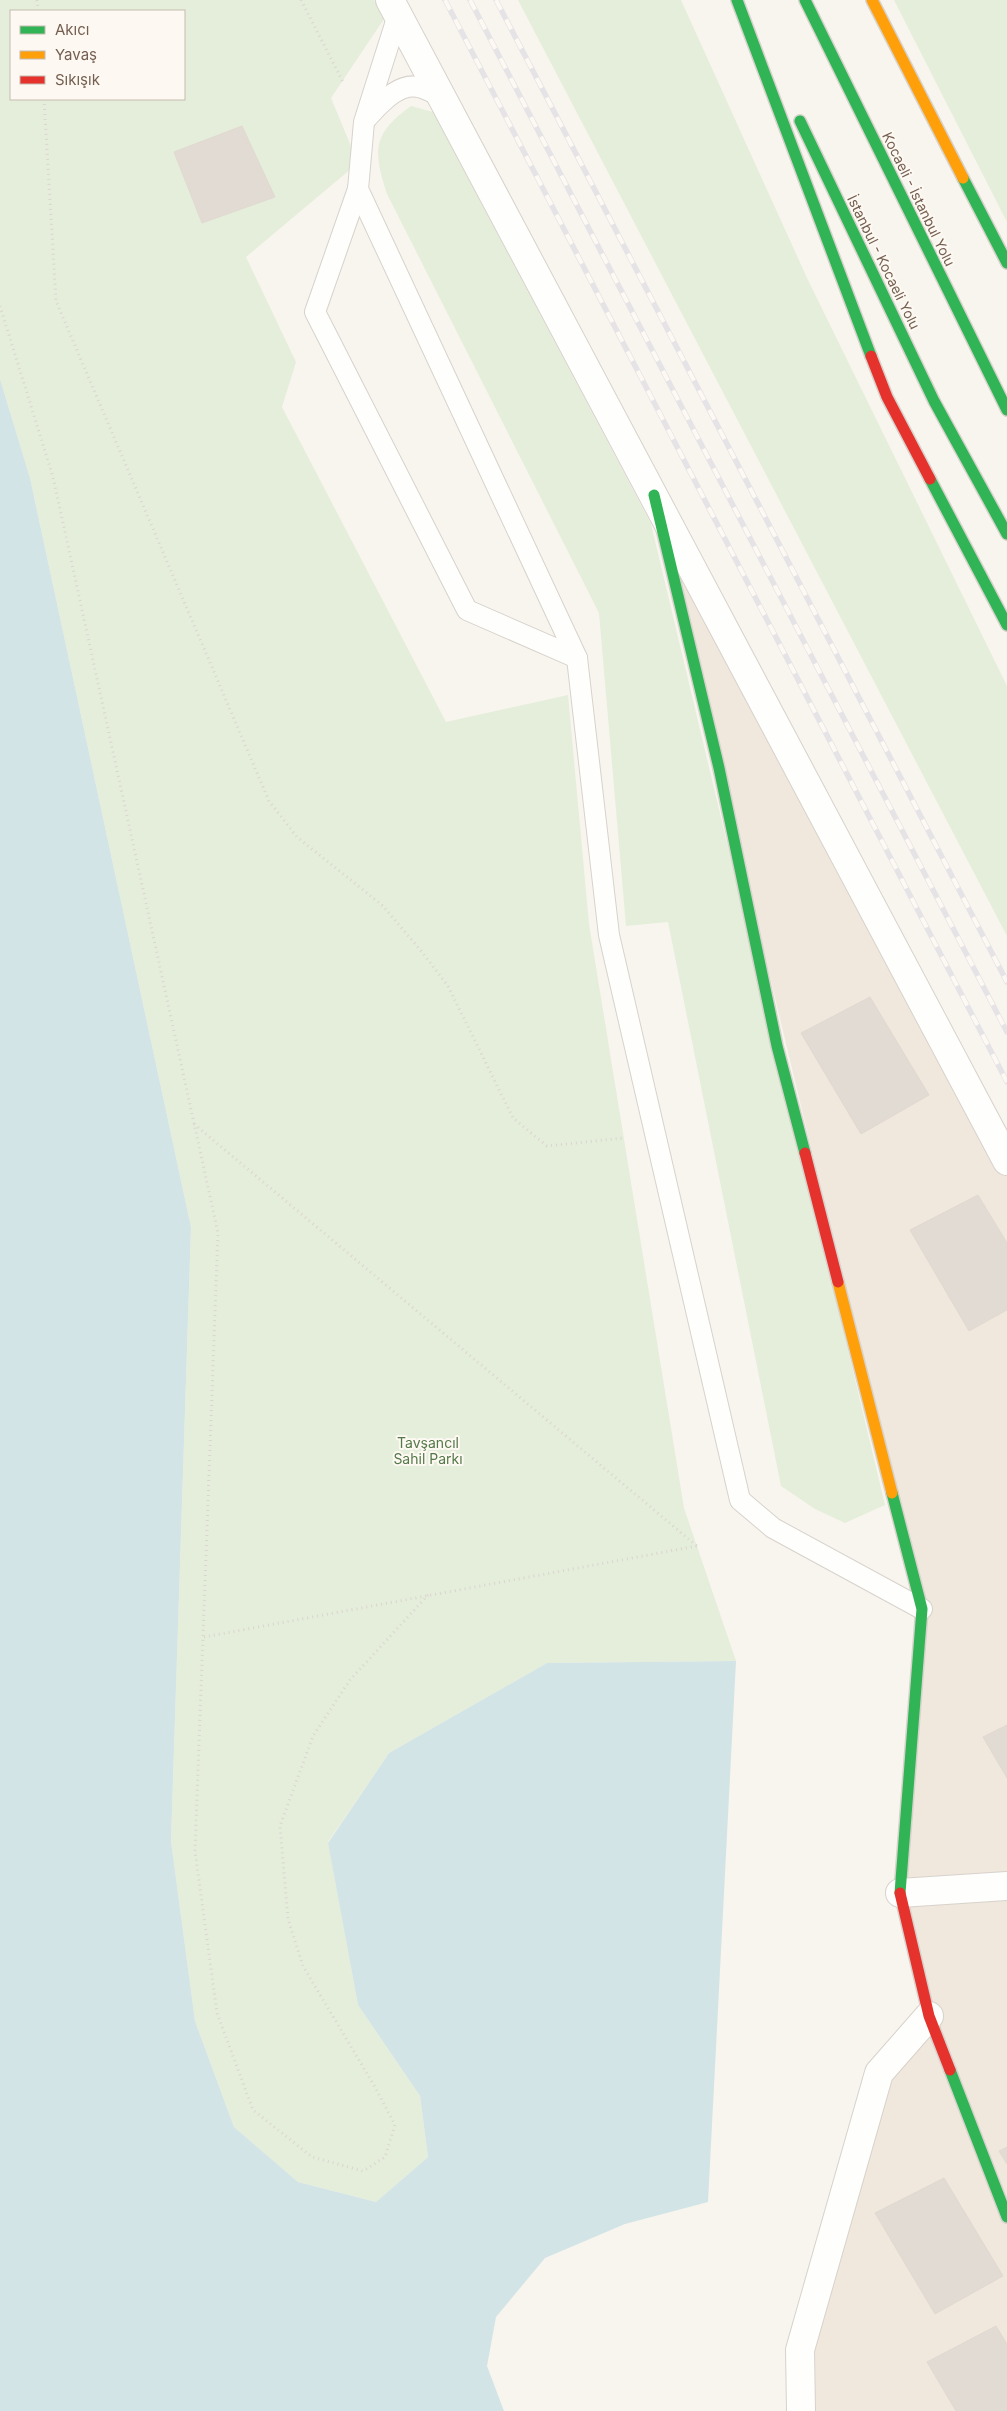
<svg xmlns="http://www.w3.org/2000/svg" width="1007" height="2411" font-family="Inter,sans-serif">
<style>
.residential{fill:#f0e8dd}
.green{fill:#e5eeda;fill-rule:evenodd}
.water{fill:#d2e4e6}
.building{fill:#e1dbd4;stroke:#e0d9d1}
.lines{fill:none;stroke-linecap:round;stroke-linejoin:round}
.lane-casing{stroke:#d7d2cc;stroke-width:22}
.street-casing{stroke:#d7d2cc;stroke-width:30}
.fast-casing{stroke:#d7d2cc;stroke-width:14}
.slow-casing{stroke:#d7d2cc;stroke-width:14}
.jam-casing{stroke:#d7d2cc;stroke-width:14}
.path{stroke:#dad5d0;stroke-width:3;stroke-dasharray:1 4;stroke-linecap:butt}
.lane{stroke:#fefefc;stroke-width:20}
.street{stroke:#fefefc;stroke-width:28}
.fast{stroke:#30b455;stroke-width:11}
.slow{stroke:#ff9f0a;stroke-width:11}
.jam{stroke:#e5322d;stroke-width:11}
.rail-casing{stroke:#e5e3e6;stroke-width:5.5}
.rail{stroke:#fdf9f2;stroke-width:4;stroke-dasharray:11;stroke-linecap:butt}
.labels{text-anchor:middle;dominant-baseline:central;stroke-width:4;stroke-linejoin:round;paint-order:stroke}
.street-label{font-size:14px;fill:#745f50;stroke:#fdf9f2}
.park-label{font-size:14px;fill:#54784a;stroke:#fdf9f2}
</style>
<rect width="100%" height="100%" fill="#f8f5ee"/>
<!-- residential -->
<polygon class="residential" points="654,495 1007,1161 1007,2411 801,2411 800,2350 879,2074 929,2016 900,1893 922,1609"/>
<!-- green -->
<g class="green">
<path d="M 0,0 L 374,0 L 384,19 L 331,98 L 358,163 L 246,257 L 296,362 L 282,407 L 446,722 L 568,695 L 589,924 L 684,1508 L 736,1661 L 547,1663 L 389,1753 L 328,1842 L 358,2005 L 420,2096 L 428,2157 L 376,2202 L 298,2182 L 234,2127 L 195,2021 L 171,1841 L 191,1227 L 30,478 L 0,379 ZM 11,11 L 184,11 L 184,99 L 11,99 Z"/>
<polygon points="518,0 681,0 807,278 1007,686 1007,936"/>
<polygon points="894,0 1007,0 1007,222"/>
<path d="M 411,106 L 433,112 L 651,524 L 885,1505 L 845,1523 L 815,1509 L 781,1486 L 668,922 L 626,926 L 599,613 L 387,194 C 373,151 372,134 411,106 Z"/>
</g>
<!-- water -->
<polygon class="water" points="0,379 30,478 191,1227 171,1841 195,2021 234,2127 298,2182 376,2202 428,2157 420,2096 358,2005 328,1843 389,1753 547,1663 736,1661 708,2202 625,2224 545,2258 496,2317 487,2366 504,2411 0,2411"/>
<!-- building -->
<g class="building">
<polygon points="242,126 275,197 202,223 174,152"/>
<polygon points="870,997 929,1095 861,1134 801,1033"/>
<polygon points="978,1195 1007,1243 1007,1310 969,1331 910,1230"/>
<polygon points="1007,1725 1007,1778 983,1737"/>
<polygon points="1007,2147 1007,2164 999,2151"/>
<polygon points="944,2178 1003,2276 935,2314 875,2213"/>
<polygon points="996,2326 1007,2344 1007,2411 956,2411 927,2362"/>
</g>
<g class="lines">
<!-- lane casing -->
<g class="lane-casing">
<g id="lane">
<polyline points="398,15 364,122 358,189 577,658 609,935 740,1500 773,1528 922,1609"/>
<path d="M 367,118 C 380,104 400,80 422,88 C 429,90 436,95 443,98"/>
<polyline points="358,189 315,312 467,610 577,658"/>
</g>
</g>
<!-- street casing -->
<g class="street-casing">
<g id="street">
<polyline points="390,0 1007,1161"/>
<polyline points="900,1893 1007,1886"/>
<polyline points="801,2411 800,2350 879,2073 929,2016"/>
</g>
</g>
<!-- fast casing -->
<g class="fast-casing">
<g id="fast">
<polyline points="737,0 871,356"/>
<polyline points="805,0 1007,410"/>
<polyline points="800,121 934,401 1007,534"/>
<polyline points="963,178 1007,263"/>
<polyline points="930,479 1007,625"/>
<polyline points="654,495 719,768 777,1046 805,1153"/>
<polyline points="892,1493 922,1609 900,1893"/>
<polyline points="950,2070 1007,2217"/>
</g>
</g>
<!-- slow casing -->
<g class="slow-casing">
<g id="slow">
<polyline points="872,0 963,178"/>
<polyline points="838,1282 892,1493"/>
</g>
</g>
<!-- jam casing -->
<g class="jam-casing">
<g id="jam">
<polyline points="871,356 887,397 930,479"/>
<polyline points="805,1153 838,1282"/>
<polyline points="900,1893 929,2016 950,2070"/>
</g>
</g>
<!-- path -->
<g class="path">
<polyline points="37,0 38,11"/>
<polyline points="301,0 343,82"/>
<polyline points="44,99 56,301 269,801 297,837 383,906 422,952 448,986 513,1118 547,1146 623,1138"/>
<polyline points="0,306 53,477 218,1233 195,1851 217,2013 253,2110 312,2157 363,2171 385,2157 395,2125 375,2087 303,1966 288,1919 280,1826 313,1736 350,1680 428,1595"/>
<polyline points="194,1124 697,1546"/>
<polyline points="204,1637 697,1546"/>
</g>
<!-- lane -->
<use href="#lane" class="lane"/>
<!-- street -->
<use href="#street" class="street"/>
<!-- fast -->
<use href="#fast" class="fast"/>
<!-- slow -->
<use href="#slow" class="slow"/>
<!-- jam -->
<use href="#jam" class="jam"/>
<!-- rail casing -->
<g class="rail-casing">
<g id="rail">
<polyline points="445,0 1007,1082"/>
<polyline points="470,0 1007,1032"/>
<polyline points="496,0 1007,982"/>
</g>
</g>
<!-- rail -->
<use href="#rail" class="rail"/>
</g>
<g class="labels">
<!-- street labels -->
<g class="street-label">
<text transform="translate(919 199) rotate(64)">Kocaeli - İstanbul Yolu</text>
<text transform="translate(884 262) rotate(64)">İstanbul - Kocaeli Yolu</text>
</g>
<!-- park labels -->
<g class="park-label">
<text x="428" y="1442">Tavşancıl<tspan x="428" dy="16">Sahil Parkı</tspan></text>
</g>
</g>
<!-- legend -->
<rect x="10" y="10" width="175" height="90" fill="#fdf9f2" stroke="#c6bbb1"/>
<rect x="20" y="26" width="25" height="8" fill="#30b455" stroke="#c6bbb1"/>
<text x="55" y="35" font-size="15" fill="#745f50">Akıcı</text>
<rect x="20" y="51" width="25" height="8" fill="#ff9f0a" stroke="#c6bbb1"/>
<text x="55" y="60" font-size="15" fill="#745f50">Yavaş</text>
<rect x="20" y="76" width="25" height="8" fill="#e5322d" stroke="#c6bbb1"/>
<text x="55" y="85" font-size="15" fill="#745f50">Sıkışık</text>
</svg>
